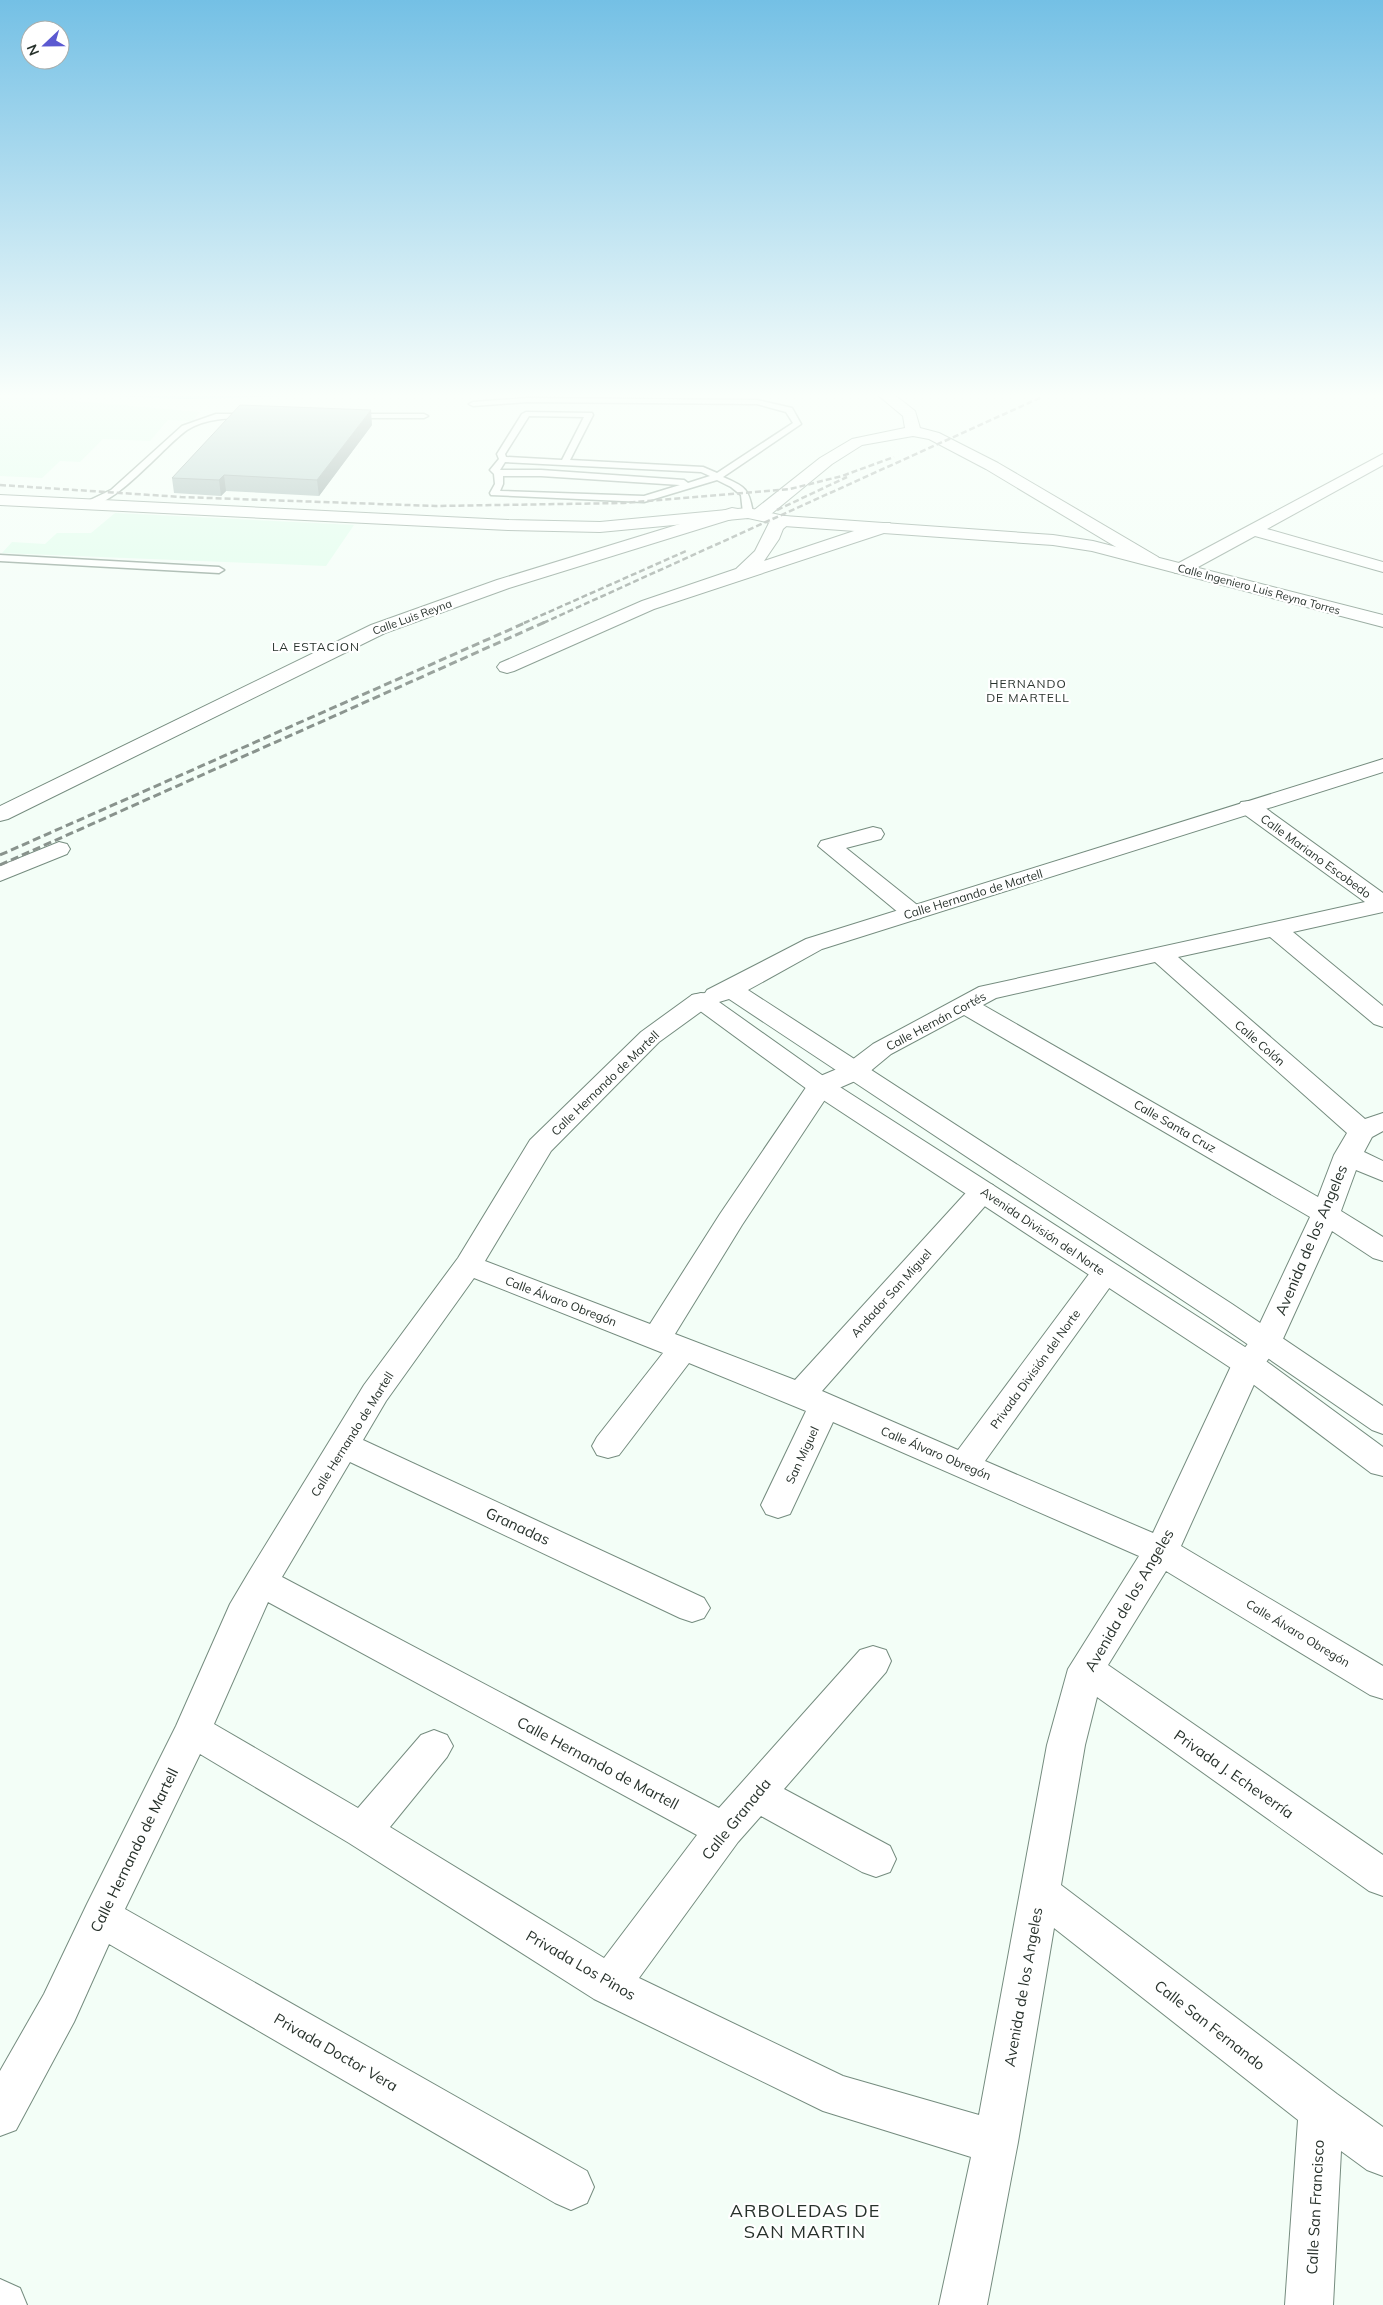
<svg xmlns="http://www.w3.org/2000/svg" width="1383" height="2305" font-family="Mulish,sans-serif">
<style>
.built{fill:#dbfde9}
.water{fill:#67d1e0}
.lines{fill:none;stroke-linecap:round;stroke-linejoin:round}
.service-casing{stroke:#758c7f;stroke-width:3}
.minor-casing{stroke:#758c7f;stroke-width:2}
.tertiary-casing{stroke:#758c7f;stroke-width:2}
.service{fill:#fff;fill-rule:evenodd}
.minor{fill:#fff;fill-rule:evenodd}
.tertiary{fill:#fff;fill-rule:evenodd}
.rail-far1{stroke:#89938d;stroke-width:2.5;stroke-dasharray:6 3;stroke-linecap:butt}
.rail{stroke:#89938d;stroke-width:3;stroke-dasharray:8 4;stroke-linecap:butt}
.wall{fill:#8fa9a5}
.shaded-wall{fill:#748a86}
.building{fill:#a6c5c0;stroke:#748a86}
.labels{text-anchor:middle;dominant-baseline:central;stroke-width:4.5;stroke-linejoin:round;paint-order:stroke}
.far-street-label{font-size:11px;fill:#28322c;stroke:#fff}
.far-quarter-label{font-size:12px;letter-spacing:1px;fill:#28322c;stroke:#fff}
.street-label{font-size:12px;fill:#28322c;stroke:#fff}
.near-street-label{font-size:15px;fill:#28322c;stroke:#fff}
.near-quarter-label{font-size:18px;letter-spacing:1px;fill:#28322c;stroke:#fff}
</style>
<rect width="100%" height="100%" fill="#f3fef7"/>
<!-- built -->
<g class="built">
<polygon points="0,396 20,396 200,412 193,421 168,420 150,441 103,439 80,462 60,461 42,478 0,476"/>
<polygon points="115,513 354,525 326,566 2,553 12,542 45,544 57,533 91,533"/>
</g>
<!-- water -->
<polygon class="water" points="106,396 300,396 186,399"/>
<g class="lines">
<!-- service casing -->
<g class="service-casing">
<g id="service">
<path d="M 527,398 L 757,400 L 792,408 L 801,424 L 723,477 C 746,487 749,489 753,513 L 748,516 L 743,513 L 741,495 L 731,487 L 717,480 L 644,502 L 491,495 L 490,493 L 495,484 L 494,474 L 490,470 L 499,459 L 497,454 L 522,414 L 526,412 L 592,413 L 593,415 L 570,460 L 703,467 L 717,473 L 793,423 L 786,412 L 757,404 L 527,402 L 473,406 L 469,404 L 473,402 ZM 529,416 L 584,417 L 562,460 L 506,457 L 505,454 ZM 505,462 L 701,472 L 710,476 L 688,483 L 684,480 L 541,470 L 500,470 ZM 503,476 L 541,476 L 680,485 L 644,496 L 500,491 L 503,484 Z"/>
<path d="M 216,414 L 250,414 L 254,416 L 250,418 C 229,418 206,418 187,430 C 165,445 113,509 88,505 L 88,501 L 111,490 L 182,426 Z"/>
<polygon points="350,414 424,414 428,416 424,418 353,418 349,416"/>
<polygon points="0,555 219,567 224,570 219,573 0,561"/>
</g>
</g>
<!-- minor casing -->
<g class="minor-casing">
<g id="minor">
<polygon points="879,396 896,396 915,411 920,428 939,433 998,463 1158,557 1161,561 1158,565 1146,565 986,469 929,439 913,436 862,445 832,464 765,519 753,519 751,515 753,511 820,458 852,439 905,428 903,416"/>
<polygon points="1383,454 1383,465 1267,529 1383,562 1383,572 1255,536 1187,573 1175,573 1172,569 1175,565"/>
<polygon points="732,508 738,509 740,513 738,517 509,588 385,633 8,819 0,821 0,806 371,625 497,580"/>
<polygon points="784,516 790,517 792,521 783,529 779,539 764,561 878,523 890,523 892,527 890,531 654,609 514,671 507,673 500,671 497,667 500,663 642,601 736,569 755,551 769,523"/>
<path d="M 1249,801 L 1257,802 L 1383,893 L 1383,912 L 1293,932 L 1383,1006 L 1383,1027 L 1374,1024 L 1270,937 L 1178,957 L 1365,1119 L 1383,1113 L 1383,1131 L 1372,1137 L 1364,1152 L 1383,1161 L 1383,1181 L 1356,1170 L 1341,1211 L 1383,1237 L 1383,1261 L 1373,1258 L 1332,1231 L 1282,1341 L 1261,1369 L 1181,1546 L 1383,1666 L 1383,1699 L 1370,1695 L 1166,1571 L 1108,1665 L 1383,1855 L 1383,1896 L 1369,1891 L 1097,1697 L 1085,1745 L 1061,1885 L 1337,2094 L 1383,2127 L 1383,2176 L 1367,2170 L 1341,2151 L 1333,2305 L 1285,2305 L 1298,2120 L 1054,1928 L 1018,2142 L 987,2305 L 939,2305 L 971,2157 L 823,2111 L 594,1999 L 349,1843 L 200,1754 L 125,1909 L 587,2171 L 594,2187 L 587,2203 L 571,2210 L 555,2203 L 109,1944 L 74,2022 L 16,2130 L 0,2136 L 0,2071 L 44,1994 L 87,1904 L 176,1726 L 230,1604 L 249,1572 L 364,1385 L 458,1258 L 530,1140 L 641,1032 L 692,995 L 701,993 L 710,995 L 713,1000 L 710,1005 L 659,1042 L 551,1151 L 485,1261 L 650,1324 L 720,1214 L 811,1080 L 844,1066 L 873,1044 L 979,987 L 1365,902 L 1241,812 L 1238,807 L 1241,802 ZM 1155,962 L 1347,1133 L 1334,1155 L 1318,1197 L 983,1005 L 996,998 ZM 964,1015 L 1310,1217 L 1254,1336 L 1232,1364 L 1153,1533 L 985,1461 L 1115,1280 L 1120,1273 L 1115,1266 L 1105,1263 L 1095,1266 L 958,1450 L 822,1391 L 993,1197 L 997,1191 L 993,1185 L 983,1182 L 973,1185 L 795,1380 L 675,1334 L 742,1225 L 830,1092 L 862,1078 L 891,1054 ZM 474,1278 L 663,1353 L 597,1437 L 592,1446 L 597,1455 L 608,1458 L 619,1455 L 689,1363 L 806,1411 L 761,1505 L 766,1514 L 778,1518 L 790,1514 L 833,1422 L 1139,1556 L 1068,1669 L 1047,1745 L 979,2115 L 843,2076 L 639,1978 L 738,1842 L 761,1816 L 862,1872 L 876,1877 L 890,1872 L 896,1859 L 890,1846 L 784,1789 L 886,1672 L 891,1661 L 886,1650 L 873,1646 L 860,1650 L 719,1808 L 282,1577 L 350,1462 L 680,1618 L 692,1622 L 704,1618 L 710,1608 L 704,1598 L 363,1440 L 386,1401 ZM 268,1602 L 697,1835 L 604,1958 L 390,1827 L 447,1757 L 453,1746 L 447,1735 L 434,1730 L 421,1735 L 358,1808 L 214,1724 Z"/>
<polygon points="873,827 881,829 884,834 881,839 846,848 921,908 925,913 921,918 913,920 905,918 818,846 821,841"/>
<polygon points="59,842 67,844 70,849 67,854 0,881 0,866"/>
<polygon points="0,2279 20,2288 27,2305 0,2305"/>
</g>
</g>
<!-- tertiary casing -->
<g class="tertiary-casing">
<g id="tertiary">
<polygon points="0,495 508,520 600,522 748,508 784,516 1053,535 1093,541 1383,615 1383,627 1092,551 1053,545 784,526 748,518 600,532 508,530 0,505"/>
<polygon points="1383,759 1383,772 822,949 748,990 1232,1304 1383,1406 1383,1434 1372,1430 1211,1319 729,999 719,1002 829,1080 1259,1356 1383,1447 1383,1476 1371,1473 1237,1372 811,1092 692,1005 689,1000 692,995 705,993 707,990 806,939"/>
</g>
</g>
<!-- service -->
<use href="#service" class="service"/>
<!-- minor -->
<use href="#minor" class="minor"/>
<!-- tertiary -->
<use href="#tertiary" class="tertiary"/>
<!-- rail-far1 -->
<g class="rail-far1">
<polyline points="0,485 181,497 436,506 624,503 790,489 842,476 894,457"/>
<polyline points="777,510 847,477"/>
<polyline points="524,623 686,551"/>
<polyline points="543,623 1044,396"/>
</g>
<!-- rail -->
<g class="rail">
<polyline points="0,855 527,622"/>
<polyline points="0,865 545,622"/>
</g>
</g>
<!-- wall -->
<polygon class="wall" points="372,425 319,496 226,491 221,496 174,493 172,478"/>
<!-- shaded-wall -->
<g class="shaded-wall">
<polygon points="371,410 372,425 319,496 317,480"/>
<polygon points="224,475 226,491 221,496 219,480"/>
</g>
<!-- building -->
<polygon class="building" points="240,405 371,410 317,480 224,475 219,480 172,478"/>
<!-- sky -->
<linearGradient id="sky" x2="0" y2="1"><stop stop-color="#74c0e5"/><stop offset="0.55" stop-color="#fafffb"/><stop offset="1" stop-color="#fafffb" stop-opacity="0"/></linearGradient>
<rect width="1383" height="719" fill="url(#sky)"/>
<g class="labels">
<!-- far-street labels -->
<g class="far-street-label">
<text transform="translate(1259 589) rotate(15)">Calle Ingeniero Luis Reyna Torres</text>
<text transform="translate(412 617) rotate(-20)">Calle Luis Reyna</text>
</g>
<!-- far-quarter labels -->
<g class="far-quarter-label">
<text x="316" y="646">LA ESTACION</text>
<text x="1028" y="683">HERNANDO<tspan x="1028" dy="14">DE MARTELL</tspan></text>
</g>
<!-- street labels -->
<g class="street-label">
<text transform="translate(1316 856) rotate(36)">Calle Mariano Escobedo</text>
<text transform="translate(973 894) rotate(-17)">Calle Hernando de Martell</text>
<text transform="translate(936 1021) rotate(-28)">Calle Hernán Cortés</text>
<text transform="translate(1260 1043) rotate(41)">Calle Colón</text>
<text transform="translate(605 1083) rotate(-44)">Calle Hernando de Martell</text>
<text transform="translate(1175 1126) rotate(30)">Calle Santa Cruz</text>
<text transform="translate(1043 1231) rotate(34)">Avenida División del Norte</text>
<text transform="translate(891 1293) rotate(-48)">Andador San Miguel</text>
<text transform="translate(561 1301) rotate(21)">Calle Álvaro Obregón</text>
<text transform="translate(1035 1369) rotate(-54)">Privada División del Norte</text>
<text transform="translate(352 1434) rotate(-58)">Calle Hernando de Martell</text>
<text transform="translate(936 1453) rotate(23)">Calle Álvaro Obregón</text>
<text transform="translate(802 1455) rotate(-65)">San Miguel</text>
<text transform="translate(1298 1633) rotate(31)">Calle Álvaro Obregón</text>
</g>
<!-- near-street labels -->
<g class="near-street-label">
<text transform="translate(1311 1240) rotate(-67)">Avenida de los Angeles</text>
<text transform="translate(518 1526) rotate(25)">Granadas</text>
<text transform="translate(1129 1600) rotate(-60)">Avenida de los Angeles</text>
<text transform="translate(598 1763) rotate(28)">Calle Hernando de Martell</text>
<text transform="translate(1234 1774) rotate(35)">Privada J. Echeverría</text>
<text transform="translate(736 1819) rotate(-51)">Calle Granada</text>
<text transform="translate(134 1850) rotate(-64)">Calle Hernando de Martell</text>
<text transform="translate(581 1965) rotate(30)">Privada Los Pinos</text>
<text transform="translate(1023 1987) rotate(-80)">Avenida de los Angeles</text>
<text transform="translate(1210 2025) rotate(38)">Calle San Fernando</text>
<text transform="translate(336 2052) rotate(30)">Privada Doctor Vera</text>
<text transform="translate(1315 2207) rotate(-87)">Calle San Francisco</text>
</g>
<!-- near-quarter labels -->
<g class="near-quarter-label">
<text x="805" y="2210">ARBOLEDAS DE<tspan x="805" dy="21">SAN MARTIN</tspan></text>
</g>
</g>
<!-- north arrow -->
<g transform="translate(45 45) rotate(248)"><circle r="24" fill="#ffffff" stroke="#a9adab"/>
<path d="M0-4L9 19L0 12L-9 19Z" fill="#5b59d1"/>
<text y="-8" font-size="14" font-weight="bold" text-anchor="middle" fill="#28322c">N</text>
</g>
</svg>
